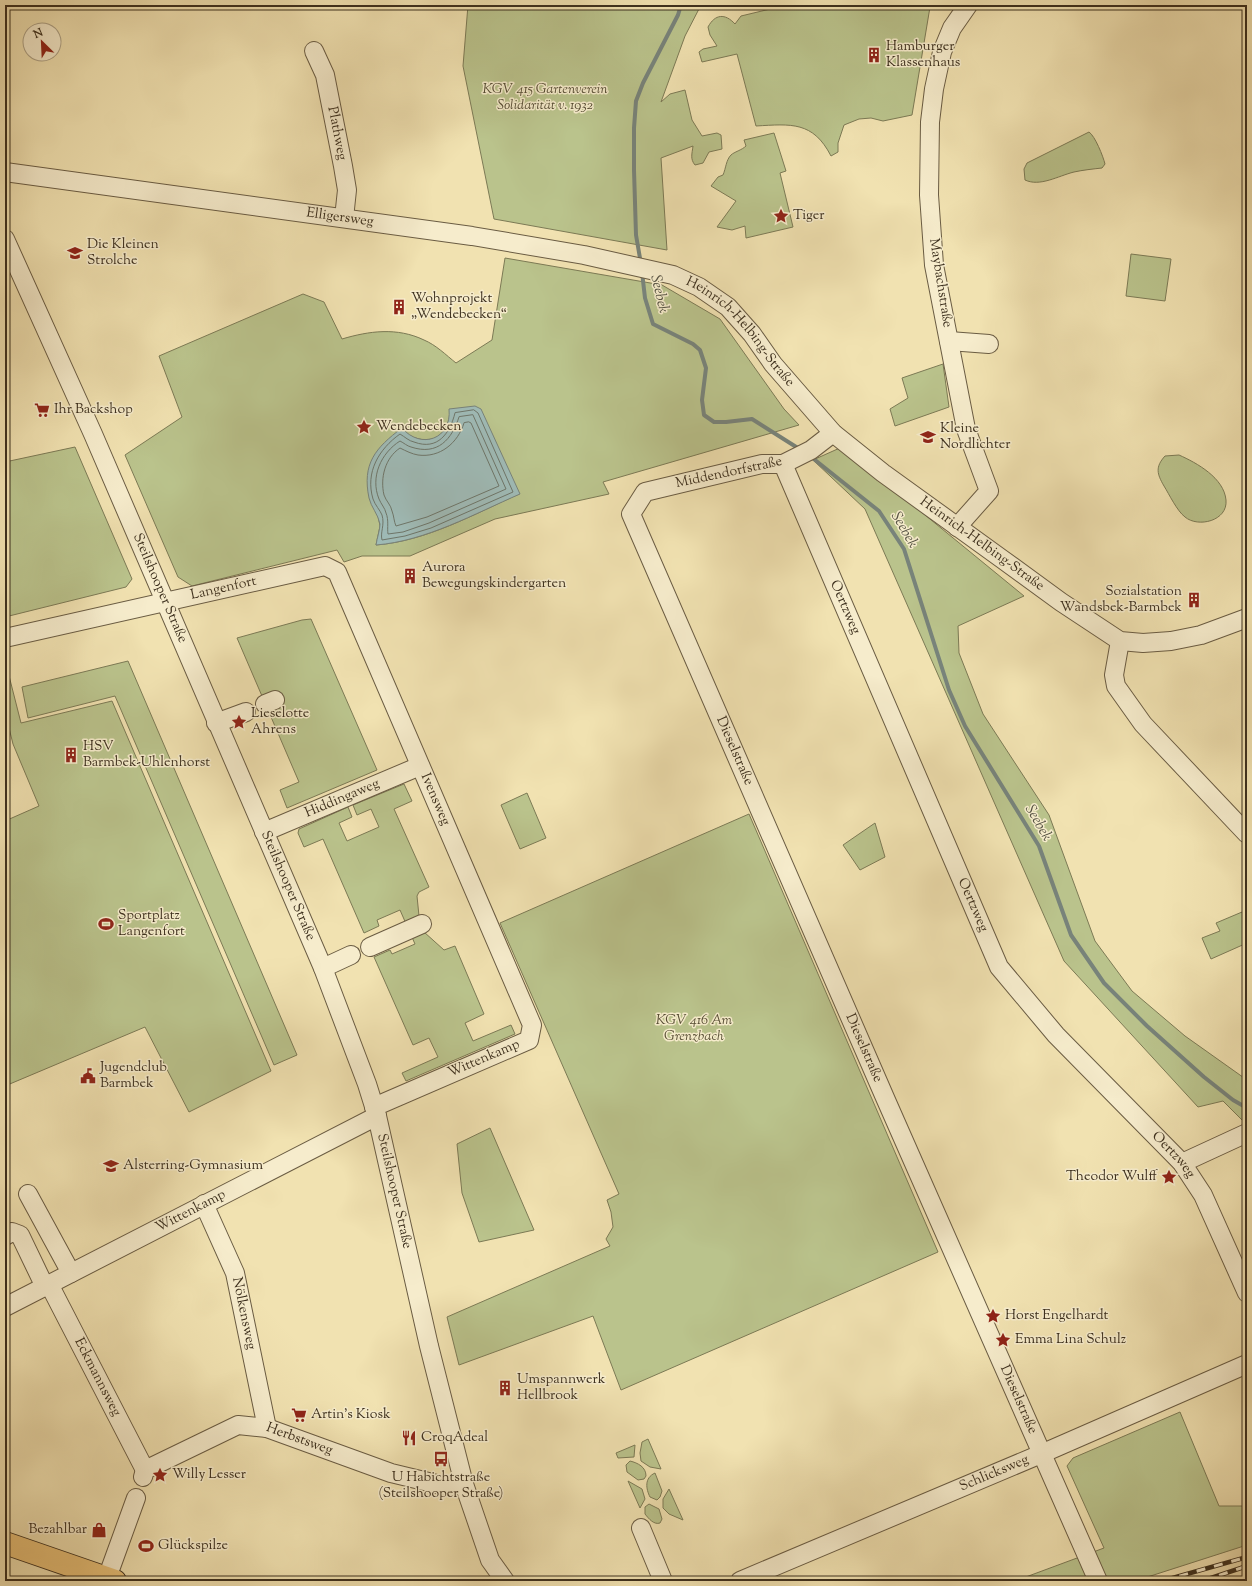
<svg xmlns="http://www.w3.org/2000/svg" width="1252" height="1586" font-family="'Sorts Mill Goudy',serif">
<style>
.green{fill:#bac38c;stroke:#7c7a55;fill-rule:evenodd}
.water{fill:#9fbbb7;stroke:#78837a}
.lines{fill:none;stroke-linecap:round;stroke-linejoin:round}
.shore{stroke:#6e766a;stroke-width:1}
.stream{stroke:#78837a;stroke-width:4}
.minor-casing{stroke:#6a5c43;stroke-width:20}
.major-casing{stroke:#3d301e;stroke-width:24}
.minor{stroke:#f6eccc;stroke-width:18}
.major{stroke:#e8c178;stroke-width:22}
.rail-casing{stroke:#3d301e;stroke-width:4.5}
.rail{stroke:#f6eccc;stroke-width:3;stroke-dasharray:9;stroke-linecap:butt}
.labels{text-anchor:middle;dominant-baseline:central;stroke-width:3;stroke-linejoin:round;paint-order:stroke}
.poi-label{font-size:14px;fill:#3d301e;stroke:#f6eccc;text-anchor:start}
.park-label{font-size:14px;font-style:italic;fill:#564d34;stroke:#f6eccc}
.street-label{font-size:14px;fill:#3d301e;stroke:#f6eccc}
.water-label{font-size:15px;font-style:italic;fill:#565344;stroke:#f6eccc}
</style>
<rect width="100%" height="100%" fill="#f1e2b1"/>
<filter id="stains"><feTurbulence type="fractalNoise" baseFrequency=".005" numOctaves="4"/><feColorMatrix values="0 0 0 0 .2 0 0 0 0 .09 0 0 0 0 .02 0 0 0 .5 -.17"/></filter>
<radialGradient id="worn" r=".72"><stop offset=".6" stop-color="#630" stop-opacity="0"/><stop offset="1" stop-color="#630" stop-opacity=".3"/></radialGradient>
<!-- green -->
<g class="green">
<path d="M 468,5 L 701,5 L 685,36 L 661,102 L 670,94 L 685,90 L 692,120 L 702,136 L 717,133 L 721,135 L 722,149 L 709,152 L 703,163 L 695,165 C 690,159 692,154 693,146 L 661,158 L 667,250 L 494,219 L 463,66 Z"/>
<path d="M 787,5 L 929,5 L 930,7 L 912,115 L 883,121 L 871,118 L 859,119 L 844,125 L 838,143 L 838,152 L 831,156 C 813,121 791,124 756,126 L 737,54 L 702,62 L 699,52 L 703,49 L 717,46 L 710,35 L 708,27 C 715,14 725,13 735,24 L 741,16 Z"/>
<path d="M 1089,132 C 1095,136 1103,156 1105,164 L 1102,168 C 1093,169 1083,170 1074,172 C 1058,176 1040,187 1025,180 L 1024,169 L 1027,163 Z"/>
<path d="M 774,133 L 786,171 L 780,173 L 793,227 L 746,238 L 745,226 L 732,230 L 717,227 L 736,201 L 711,186 L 718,177 L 723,175 C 726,168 726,160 731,155 C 734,152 742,150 746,146 L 744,140 Z"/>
<polygon points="1131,254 1171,259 1165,301 1126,296"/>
<path d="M 505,258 L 662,285 L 720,319 L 784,409 L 799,425 L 603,482 L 609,494 L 495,519 L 410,556 L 362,556 L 344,562 L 337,550 L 192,586 L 178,577 L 125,455 L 182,417 L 159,356 L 303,294 L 324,302 L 342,339 C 369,331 397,327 424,340 C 436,345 446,355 456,363 L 492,340 ZM 450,416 L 519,494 C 474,514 427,541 376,545 L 380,526 L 378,516 L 407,434 C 427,446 446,439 450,416 Z"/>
<polygon points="943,364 949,407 895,426 890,409 908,398 902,378"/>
<polygon points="75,447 132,579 126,587 5,617 5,462"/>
<polygon points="842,447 1024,596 958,626 959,653 983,714 1049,815 1095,941 1132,991 1185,1036 1247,1080 1247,1123 1246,1124 1223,1101 1198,1107 1064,961 865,509 813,460"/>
<path d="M 1179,455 C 1197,463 1224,478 1226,500 C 1228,521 1198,528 1185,517 C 1177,511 1169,494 1164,486 C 1157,474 1155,467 1165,456 Z"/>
<polygon points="311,619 377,770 287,808 280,790 299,782 237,638 302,620"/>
<polygon points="5,660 21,723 112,701 271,1071 189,1112 145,1027 5,1086 5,821 39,806 13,744 5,712"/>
<polygon points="128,661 297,1055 274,1065 115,696 28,718 22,687"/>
<polygon points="404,784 412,801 394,809 429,887 419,892 417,896 419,916 407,926 400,910 377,920 379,926 364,933 323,839 304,847 298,833 299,829 348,807 352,817 339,823 347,841 379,827 371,809 357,815 353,805"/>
<polygon points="527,793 546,838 520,849 501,805"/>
<polygon points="749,814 938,1252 621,1390 593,1316 459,1365 447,1317 610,1246 606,1239 613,1227 611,1212 607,1200 619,1194 500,923"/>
<polygon points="875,823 885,857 860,870 843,845"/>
<polygon points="1242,912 1247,924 1247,943 1211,959 1202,938 1220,931 1216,923"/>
<polygon points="424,932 444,950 455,946 484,1014 465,1023 473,1041 511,1025 515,1034 406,1081 402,1073 438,1057 429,1038 413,1045 374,957 390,950 392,954 415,944 411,935"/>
<polygon points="490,1128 534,1230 479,1242 462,1193 457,1144"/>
<polygon points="1180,1412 1219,1506 1247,1506 1247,1545 1135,1581 1015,1581 1104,1548 1067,1466 1073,1458"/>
<polygon points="648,1439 661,1469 650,1467 641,1461 640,1453 642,1442"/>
<polygon points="635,1445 634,1457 618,1458 616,1453"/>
<path d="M 630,1461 C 638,1463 646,1467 646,1476 L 644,1479 L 638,1480 L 627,1472 L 626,1465 Z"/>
<path d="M 655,1473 L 662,1491 L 660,1497 L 657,1500 L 650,1497 C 646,1489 644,1478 655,1473 Z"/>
<polygon points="628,1481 642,1489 645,1499 640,1508"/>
<polygon points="669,1489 683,1520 669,1514 663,1508 663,1499"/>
<path d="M 649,1504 L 659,1509 L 662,1519 L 660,1523 C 654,1525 649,1519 645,1514 L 645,1507 Z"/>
</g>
<!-- water -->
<path class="water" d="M 475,406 L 481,409 L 520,494 C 474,514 426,541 376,545 C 377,538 380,530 380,524 C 378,514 371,507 369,498 C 362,464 375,448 402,428 C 421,450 452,439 449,409 Z"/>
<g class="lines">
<!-- shore -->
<g class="shore">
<path d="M 474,410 L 478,413 L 513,492 L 431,528 L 405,536 L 382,540 C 380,532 385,525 382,515 C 380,510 375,505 373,499 C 365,472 379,449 400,434 C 405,437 409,441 414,442 C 438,451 450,433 455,413 Z"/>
<path d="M 473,415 L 506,489 L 429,523 L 403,532 L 388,534 C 387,528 389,520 386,513 C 385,508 381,504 379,499 C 370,477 381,453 400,441 C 404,443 407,446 411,447 C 438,456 452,439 459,417 Z"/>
<path d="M 469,422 L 471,423 L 499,486 L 427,517 L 396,526 C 394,522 394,516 392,511 C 391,505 386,501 384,495 C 380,478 385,458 400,448 C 406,451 412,454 418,455 C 440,458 458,443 464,423 Z"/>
</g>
<!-- stream -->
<g class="stream">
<polyline points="641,264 636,235 634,170 634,128 636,101 643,83 678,15 681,5"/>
<polyline points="642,272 645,298 653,324 693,344 700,350 706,368 702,400 704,415 714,422 726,422 752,419 801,450"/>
<polyline points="810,456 879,511 904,549 949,690 965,726 1039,846 1071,935 1104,983 1147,1026 1204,1077 1233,1100 1247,1108"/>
</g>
<!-- minor casing -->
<g class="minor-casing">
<g id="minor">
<path id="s1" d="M 314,51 L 325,75 L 343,166 L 347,190 L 344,218"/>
<path id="s2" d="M 5,172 L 472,236 L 584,255 L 673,275 L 699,287 L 728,307 L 752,334 L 773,364 L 833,433 L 883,473 L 1002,559 L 1061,602 L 1120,641 L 1143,643 L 1171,641 L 1201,635 L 1247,618"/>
<path id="s3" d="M 5,239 L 93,434 L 323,968 L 367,1084 L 377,1116 L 429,1346 L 464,1484 L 490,1560 L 505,1581"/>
<polyline points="949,341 989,344"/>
<path id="s4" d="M 833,433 L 811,450 L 783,464 L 762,464 L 645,492 L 631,514 L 886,1100 L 1098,1581"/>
<path id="s5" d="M 783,464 L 999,967 L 1056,1035 L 1182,1163 L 1203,1195 L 1247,1293"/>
<polyline points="957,527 989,491 966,429 934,265 929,195 930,122 934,89 942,52 952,28 968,5"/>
<path id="s6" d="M 5,638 L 325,566 L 337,572 L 532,1025 L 529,1040 L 374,1107"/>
<polyline points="1120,641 1114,675 1116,686 1143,724 1247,834"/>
<polyline points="265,704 275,700"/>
<polyline points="216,723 246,712"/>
<path id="s7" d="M 264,832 L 420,766"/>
<polyline points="370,947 422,924"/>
<polyline points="323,968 351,955"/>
<polyline points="1182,1163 1247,1133"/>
<polyline points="28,1194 71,1273"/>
<path id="s8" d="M 204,1204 L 235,1273 L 267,1428"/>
<polyline points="5,1236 12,1232 20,1235 45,1287"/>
<path id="s9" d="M 49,1284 L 145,1470"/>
<path id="s10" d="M 5,1307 L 377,1116"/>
<path id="s11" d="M 143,1477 L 145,1470 L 238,1425 L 267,1428 L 391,1473 L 445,1486 L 453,1486 L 464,1484"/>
<polyline points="641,1528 663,1581"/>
<polyline points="107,1578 136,1498"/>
<path id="s12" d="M 740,1581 L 1041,1454 L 1247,1364"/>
</g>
</g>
<!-- major casing -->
<g class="major-casing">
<polyline id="major" points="5,1543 115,1581"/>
</g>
<!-- minor -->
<use href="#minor" class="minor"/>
<!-- major -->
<use href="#major" class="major"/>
<!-- rail casing -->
<g class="rail-casing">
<g id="rail">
<polyline points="1162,1581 1247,1557"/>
<polyline points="1202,1581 1247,1566"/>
</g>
</g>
<!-- rail -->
<use href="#rail" class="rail"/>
</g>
<!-- icons -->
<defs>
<g id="building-bare" transform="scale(1.2)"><path d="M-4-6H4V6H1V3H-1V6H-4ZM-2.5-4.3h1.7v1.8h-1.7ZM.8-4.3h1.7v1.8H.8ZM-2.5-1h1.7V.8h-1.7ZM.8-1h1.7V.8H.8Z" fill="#8f2418" stroke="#f6eccc" stroke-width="2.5" paint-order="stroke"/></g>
<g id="sight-bare" transform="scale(1.2)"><path d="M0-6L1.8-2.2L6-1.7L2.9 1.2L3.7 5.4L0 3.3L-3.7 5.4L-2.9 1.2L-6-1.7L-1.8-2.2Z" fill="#8f2418" stroke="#f6eccc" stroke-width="2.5" paint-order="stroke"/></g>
<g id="school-bare" transform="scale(1.2)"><path d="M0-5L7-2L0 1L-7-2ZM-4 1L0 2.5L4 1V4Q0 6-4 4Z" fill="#8f2418" stroke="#f6eccc" stroke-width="2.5" paint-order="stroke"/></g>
<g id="supermarket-bare" transform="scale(1.2)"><path d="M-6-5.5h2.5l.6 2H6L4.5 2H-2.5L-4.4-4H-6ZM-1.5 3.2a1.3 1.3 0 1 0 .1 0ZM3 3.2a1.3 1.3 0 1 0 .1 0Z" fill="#8f2418" stroke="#f6eccc" stroke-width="2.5" paint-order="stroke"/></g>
<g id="stadium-bare" transform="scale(1.2)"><path d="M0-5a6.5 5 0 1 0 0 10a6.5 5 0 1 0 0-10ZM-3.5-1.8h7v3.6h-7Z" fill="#8f2418" stroke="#f6eccc" stroke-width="2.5" paint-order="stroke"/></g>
<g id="civic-bare" transform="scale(1.2)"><path d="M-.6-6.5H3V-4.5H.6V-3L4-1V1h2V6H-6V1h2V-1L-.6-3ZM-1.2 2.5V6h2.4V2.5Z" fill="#8f2418" stroke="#f6eccc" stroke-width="2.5" paint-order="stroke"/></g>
<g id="restaurant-bare" transform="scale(1.2)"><path d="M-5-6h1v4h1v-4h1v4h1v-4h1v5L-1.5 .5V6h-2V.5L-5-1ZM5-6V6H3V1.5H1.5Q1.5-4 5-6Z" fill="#8f2418" stroke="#f6eccc" stroke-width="2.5" paint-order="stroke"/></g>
<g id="bus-bare" transform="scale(1.2)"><path d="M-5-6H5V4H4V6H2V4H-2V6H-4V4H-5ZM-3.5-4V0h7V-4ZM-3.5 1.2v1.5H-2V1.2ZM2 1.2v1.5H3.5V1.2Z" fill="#8f2418" stroke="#f6eccc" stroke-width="2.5" paint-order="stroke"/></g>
<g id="shop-bare" transform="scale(1.2)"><path d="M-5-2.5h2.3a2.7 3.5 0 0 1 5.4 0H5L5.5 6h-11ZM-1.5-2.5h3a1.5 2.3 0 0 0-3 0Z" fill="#8f2418" stroke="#f6eccc" stroke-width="2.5" paint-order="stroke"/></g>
</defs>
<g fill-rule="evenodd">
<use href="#building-bare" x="874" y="55"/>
<use href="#sight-bare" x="781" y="216"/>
<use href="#school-bare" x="75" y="253"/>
<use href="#building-bare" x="399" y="307"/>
<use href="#supermarket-bare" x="42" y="410"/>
<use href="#sight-bare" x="364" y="427"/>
<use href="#school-bare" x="928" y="437"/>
<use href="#building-bare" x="410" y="576"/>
<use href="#building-bare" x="1194" y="600"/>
<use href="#sight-bare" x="239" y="722"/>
<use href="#building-bare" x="71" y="755"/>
<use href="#stadium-bare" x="106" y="924"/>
<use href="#civic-bare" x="88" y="1076"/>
<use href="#school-bare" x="111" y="1166"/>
<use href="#sight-bare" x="1169" y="1177"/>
<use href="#sight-bare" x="993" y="1316"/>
<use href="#sight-bare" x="1003" y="1340"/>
<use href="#building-bare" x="505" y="1388"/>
<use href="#supermarket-bare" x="299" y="1415"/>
<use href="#restaurant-bare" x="409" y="1438"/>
<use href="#bus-bare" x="441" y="1459"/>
<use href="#sight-bare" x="160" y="1475"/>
<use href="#shop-bare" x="99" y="1530"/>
<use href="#stadium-bare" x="146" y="1546"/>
</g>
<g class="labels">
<!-- poi labels -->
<g class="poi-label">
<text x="886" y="47">Hamburger<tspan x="886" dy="16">Klassenhaus</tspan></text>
<text x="793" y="216">Tiger</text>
<text x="87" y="245">Die Kleinen<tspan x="87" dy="16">Strolche</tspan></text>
<text x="411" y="299">Wohnprojekt<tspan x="411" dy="16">„Wendebecken“</tspan></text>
<text x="54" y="410">Ihr Backshop</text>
<text x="376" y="427">Wendebecken</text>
<text x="940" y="429">Kleine<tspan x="940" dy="16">Nordlichter</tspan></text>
<text x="422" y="568">Aurora<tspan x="422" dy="16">Bewegungskindergarten</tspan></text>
<text x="1182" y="592" text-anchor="end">Sozialstation<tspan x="1182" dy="16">Wandsbek-Barmbek</tspan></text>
<text x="251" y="714">Lieselotte<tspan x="251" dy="16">Ahrens</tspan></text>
<text x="83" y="747">HSV<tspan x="83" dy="16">Barmbek-Uhlenhorst</tspan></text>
<text x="118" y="916">Sportplatz<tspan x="118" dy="16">Langenfort</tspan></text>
<text x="100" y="1068">Jugendclub<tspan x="100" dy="16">Barmbek</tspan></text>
<text x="123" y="1166">Alsterring-Gymnasium</text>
<text x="1157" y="1177" text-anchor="end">Theodor Wulff</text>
<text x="1005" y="1316">Horst Engelhardt</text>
<text x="1015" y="1340">Emma Lina Schulz</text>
<text x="517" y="1380">Umspannwerk<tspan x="517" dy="16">Hellbrook</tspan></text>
<text x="311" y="1415">Artin's Kiosk</text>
<text x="421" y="1438">CroqAdeal</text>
<text x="172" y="1475">Willy Lesser</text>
<text x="441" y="1478" text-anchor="middle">U Habichtstraße<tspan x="441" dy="16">(Steilshooper Straße)</tspan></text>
<text x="87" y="1530" text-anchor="end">Bezahlbar</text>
<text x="158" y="1546">Glückspilze</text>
</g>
<!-- park labels -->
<g class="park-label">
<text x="545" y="90">KGV 415 Gartenverein<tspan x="545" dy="16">Solidarität v. 1932</tspan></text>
<text x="694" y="1021">KGV 416 Am<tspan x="694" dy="16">Grenzbach</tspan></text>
</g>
<!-- street labels -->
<g class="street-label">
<text stroke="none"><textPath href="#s1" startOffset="86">Plathweg</textPath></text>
<text stroke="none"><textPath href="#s2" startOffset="338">Elligersweg</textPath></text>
<text transform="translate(940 283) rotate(81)">Maybachstraße</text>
<text stroke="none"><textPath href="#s2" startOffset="766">Heinrich-Helbing-Straße</textPath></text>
<text transform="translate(729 473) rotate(-12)">Middendorfstraße</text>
<text stroke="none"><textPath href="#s2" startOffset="1090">Heinrich-Helbing-Straße</textPath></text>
<text stroke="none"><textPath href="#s3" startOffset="382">Steilshooper Straße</textPath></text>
<text stroke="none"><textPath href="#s6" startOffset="224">Langenfort</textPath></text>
<text stroke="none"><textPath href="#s5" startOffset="156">Oertzweg</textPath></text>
<text stroke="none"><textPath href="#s4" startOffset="485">Dieselstraße</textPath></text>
<text stroke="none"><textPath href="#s7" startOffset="85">Hiddingaweg</textPath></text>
<text stroke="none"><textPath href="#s6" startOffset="589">Ivensweg</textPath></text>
<text stroke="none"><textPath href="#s3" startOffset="706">Steilshooper Straße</textPath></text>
<text stroke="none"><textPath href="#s5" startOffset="480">Oertzweg</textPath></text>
<text stroke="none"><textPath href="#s4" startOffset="809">Dieselstraße</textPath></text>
<text transform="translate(484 1059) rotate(-23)">Wittenkamp</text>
<text stroke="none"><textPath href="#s5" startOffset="804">Oertzweg</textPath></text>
<text stroke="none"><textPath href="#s3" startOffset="1030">Steilshooper Straße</textPath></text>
<text stroke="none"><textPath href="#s10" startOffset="209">Wittenkamp</textPath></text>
<text stroke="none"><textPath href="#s8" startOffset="117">Nölkensweg</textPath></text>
<text stroke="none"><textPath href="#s9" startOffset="105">Eckmannsweg</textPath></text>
<text stroke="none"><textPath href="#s4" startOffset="1193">Dieselstraße</textPath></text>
<text stroke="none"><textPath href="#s11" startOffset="174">Herbstsweg</textPath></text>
<text stroke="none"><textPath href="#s12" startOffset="276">Schlicksweg</textPath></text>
</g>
<!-- water labels -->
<g class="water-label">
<text transform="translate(659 294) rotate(77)">Seebek</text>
<text transform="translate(904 530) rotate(60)">Seebek</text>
<text transform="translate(1038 823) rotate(60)">Seebek</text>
</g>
</g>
<!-- margin -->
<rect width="1252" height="1586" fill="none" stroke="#f1e2b1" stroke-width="20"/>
<rect x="6" y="6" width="1240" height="1574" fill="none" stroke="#3d301e" stroke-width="2"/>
<rect x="10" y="10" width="1232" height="1566" fill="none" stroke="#3d301e"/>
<!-- north arrow -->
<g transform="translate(42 42) rotate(336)"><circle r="19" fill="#f6eccc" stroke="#aca186"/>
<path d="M0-3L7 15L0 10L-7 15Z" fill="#8f2418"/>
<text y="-6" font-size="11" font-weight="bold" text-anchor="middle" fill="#3d301e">N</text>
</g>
<rect width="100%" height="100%" filter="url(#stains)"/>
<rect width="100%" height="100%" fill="url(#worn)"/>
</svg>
